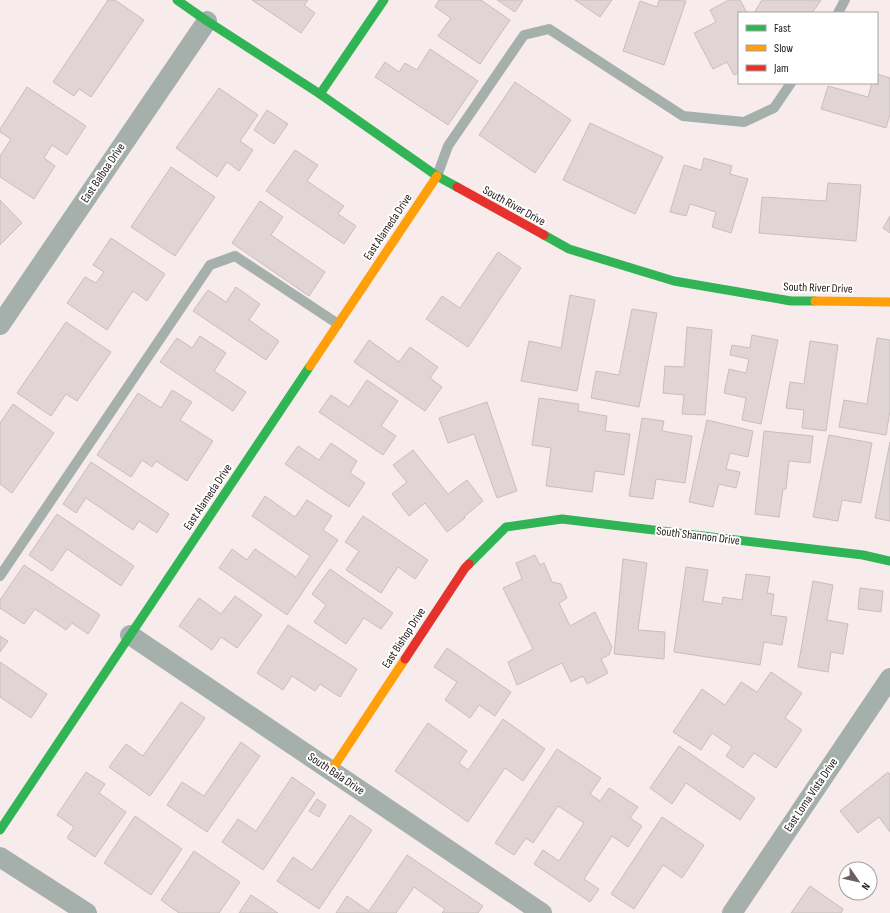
<svg xmlns="http://www.w3.org/2000/svg" width="890" height="913" font-family="'Sofia Sans Condensed',sans-serif">
<style>
.building{fill:#e0d5d4;stroke:#c8bebd}
.lines{fill:none;stroke-linecap:round;stroke-linejoin:round}
.lane{stroke:#a5b0ac;stroke-width:10}
.street{stroke:#a5b0ac;stroke-width:20}
.fast{stroke:#30b455;stroke-width:9}
.slow{stroke:#ff9f0a;stroke-width:9}
.jam{stroke:#e5322d;stroke-width:9}
.labels{text-anchor:middle;dominant-baseline:central;stroke-width:4;stroke-linejoin:round;paint-order:stroke}
.street-label{font-size:12px;fill:#1f1615;stroke:#fff}
</style>
<rect width="100%" height="100%" fill="#f7eceb"/>
<!-- building -->
<g class="building">
<polygon points="108,0 115,0 144,20 91,97 79,89 74,96 53,82"/>
<polygon points="252,0 308,0 304,5 315,13 301,33"/>
<polygon points="439,0 481,0 510,20 480,64 438,36 451,18 435,7"/>
<polygon points="497,0 523,0 515,12"/>
<polygon points="575,0 612,0 600,17"/>
<polygon points="659,0 686,1 664,65 623,51 640,1 657,7"/>
<polygon points="729,0 740,0 747,13 739,13 739,72 734,75 727,62 713,69 694,33 716,22 710,10"/>
<polygon points="762,0 821,0 812,13 754,13"/>
<polygon points="430,49 478,81 448,125 375,77 385,62 399,72 405,63 417,70"/>
<polygon points="877,74 890,78 890,114 886,128 821,109 828,86 868,97 872,83 877,83"/>
<polygon points="515,82 571,120 535,173 479,135"/>
<polygon points="27,87 86,126 67,155 52,145 44,158 55,166 34,199 0,177 0,156 11,139 0,132 0,129"/>
<polygon points="219,88 258,115 240,141 253,150 239,171 227,162 217,177 176,148"/>
<polygon points="267,110 288,124 274,144 254,130"/>
<polygon points="590,123 663,157 635,214 563,180"/>
<polygon points="295,150 318,165 307,181 344,206 338,214 356,226 344,244 266,191"/>
<polygon points="704,158 732,166 730,174 748,179 731,233 712,227 716,212 690,204 686,216 670,212 684,165 701,170"/>
<polygon points="171,167 215,197 175,256 131,227"/>
<polygon points="828,183 861,185 856,241 759,233 762,197 826,201"/>
<polygon points="0,200 22,223 0,245"/>
<polygon points="260,201 283,217 271,235 325,272 309,296 232,243"/>
<polygon points="890,216 890,233 883,228"/>
<polygon points="111,238 165,274 147,301 133,291 107,330 67,303 85,277 96,283 104,272 93,265"/>
<polygon points="498,252 521,268 468,347 426,319 442,296 460,308"/>
<polygon points="236,287 260,304 249,320 279,341 266,360 193,311 208,290 226,302"/>
<polygon points="570,295 595,300 577,391 521,381 529,341 561,348"/>
<polygon points="632,309 657,313 639,407 591,398 596,371 619,375"/>
<polygon points="66,322 111,352 77,401 66,394 51,416 17,393"/>
<polygon points="687,327 712,330 705,415 682,414 684,395 663,393 665,366 684,367"/>
<polygon points="752,335 778,340 761,424 742,420 746,398 724,393 729,369 746,373 749,359 730,355 732,345 750,348"/>
<polygon points="200,336 226,353 214,371 246,392 233,411 160,362 177,338 192,348"/>
<polygon points="877,338 890,340 890,411 886,435 839,427 844,400 867,404"/>
<polygon points="369,340 399,362 410,347 438,367 430,378 442,387 425,411 354,362"/>
<polygon points="810,341 838,345 826,431 802,428 804,410 786,408 790,382 804,384"/>
<polygon points="367,380 398,401 381,426 396,436 383,455 319,412 331,395 349,407"/>
<polygon points="172,390 192,402 180,420 213,441 187,481 156,461 152,467 142,460 131,477 97,455 138,393 161,408"/>
<polygon points="539,398 579,404 578,411 607,416 605,431 630,434 624,475 595,471 592,492 546,486 551,448 532,445"/>
<polygon points="487,402 517,491 497,498 474,434 448,443 439,418"/>
<polygon points="13,404 54,433 12,493 0,484 0,423"/>
<polygon points="642,418 664,421 662,431 692,436 685,483 656,479 653,499 629,496"/>
<polygon points="707,420 753,431 748,457 730,453 726,469 740,472 736,488 719,484 713,507 689,502"/>
<polygon points="764,431 813,436 810,463 789,461 786,489 783,489 779,517 755,514"/>
<polygon points="829,435 872,443 861,503 842,500 838,521 813,517"/>
<polygon points="890,442 890,521 875,518"/>
<polygon points="331,443 357,461 350,473 365,483 349,507 285,464 298,446 319,460"/>
<polygon points="413,450 448,494 467,480 483,501 464,517 465,518 447,532 425,503 409,516 392,494 407,482 393,465"/>
<polygon points="91,462 169,514 157,533 139,521 133,530 86,498 76,513 63,504"/>
<polygon points="265,496 295,517 307,500 332,516 323,530 338,540 287,615 219,568 232,549 247,560 255,549 296,577 310,556 252,516"/>
<polygon points="57,514 134,566 121,586 67,549 52,571 29,555"/>
<polygon points="363,516 428,560 415,579 398,567 381,593 346,570 359,551 345,542"/>
<polygon points="535,555 540,565 544,563 552,582 561,584 567,598 559,603 570,626 595,612 612,647 609,655 601,659 608,673 587,684 583,676 571,682 562,663 517,685 508,662 533,649 503,588 522,579 516,563"/>
<polygon points="623,559 647,563 638,630 665,632 664,659 614,654"/>
<polygon points="24,565 100,615 88,634 72,623 66,630 35,609 24,624 0,608 0,600"/>
<polygon points="686,567 708,570 703,601 722,604 723,597 742,600 746,574 770,577 767,593 774,594 771,615 787,617 782,645 764,642 760,665 674,652"/>
<polygon points="330,569 393,613 381,629 364,618 346,644 314,622 326,605 312,594"/>
<polygon points="813,581 833,585 827,620 848,624 843,654 831,652 828,672 798,667"/>
<polygon points="860,588 883,591 881,612 858,609"/>
<polygon points="235,596 262,615 237,648 221,637 212,650 179,626 199,598 221,614"/>
<polygon points="288,625 357,669 340,697 320,684 315,691 292,676 283,690 257,673"/>
<polygon points="0,636 8,641 0,652"/>
<polygon points="447,648 511,692 495,716 479,705 470,718 445,700 457,682 434,667"/>
<polygon points="0,662 47,694 31,718 0,697"/>
<polygon points="771,672 802,693 785,718 802,730 776,768 754,753 743,768 726,756 732,747 712,733 701,750 673,732 702,689 725,705 741,682 757,692"/>
<polygon points="181,702 205,718 150,796 109,767 126,744 143,756"/>
<polygon points="503,719 545,749 523,781 505,768 468,822 395,771 428,723 467,751 459,763 468,770"/>
<polygon points="241,742 260,756 207,832 167,805 182,782 204,796"/>
<polygon points="679,746 755,798 740,820 686,783 672,804 650,788"/>
<polygon points="557,749 601,778 590,794 600,801 609,788 638,807 630,818 642,826 628,847 612,836 584,879 599,889 590,902 534,864 543,850 559,861 584,823 558,806 533,843 526,838 514,855 495,843"/>
<polygon points="86,772 105,784 99,793 126,812 95,857 67,838 74,827 57,815"/>
<polygon points="888,772 890,775 890,832 879,817 858,833 840,811"/>
<polygon points="292,777 315,793 263,870 222,842 238,819 256,831"/>
<polygon points="317,799 326,805 319,817 309,811"/>
<polygon points="350,815 372,830 319,909 277,881 293,857 312,870"/>
<polygon points="135,816 182,849 151,895 104,863"/>
<polygon points="662,817 704,845 682,878 663,865 634,909 611,894"/>
<polygon points="194,851 240,882 219,913 179,913 161,900"/>
<polygon points="407,855 483,906 478,913 442,913 445,909 414,887 396,913 336,913 347,896 369,911"/>
<polygon points="810,886 843,909 841,913 791,913"/>
<polygon points="251,895 278,913 239,913"/>
</g>
<g class="lines">
<!-- lane -->
<g class="lane">
<polyline points="838,13 845,0"/>
<polyline points="437,176 448,146 524,35 549,29 683,116 744,122 774,108 791,83"/>
<polyline points="0,576 210,265 235,256 338,324"/>
</g>
<!-- street -->
<g class="street">
<polyline points="0,325 207,21"/>
<polyline points="130,635 542,913"/>
<polyline points="0,857 87,913"/>
<polyline points="732,913 890,678"/>
</g>
<!-- fast -->
<g class="fast">
<polyline points="177,0 207,21 320,94 437,176 457,187"/>
<polyline points="320,94 384,0"/>
<polyline points="544,235 569,249 674,281 791,301 815,301"/>
<polyline points="469,564 506,527 562,519 863,555 890,561"/>
<polyline points="0,830 310,366"/>
</g>
<!-- slow -->
<g class="slow">
<polyline points="815,301 890,302"/>
<polyline points="310,366 437,176"/>
<polyline points="331,771 405,659"/>
</g>
<!-- jam -->
<g class="jam">
<polyline points="457,187 544,235"/>
<polyline points="405,659 465,568 469,564"/>
</g>
</g>
<g class="labels">
<!-- street labels -->
<g class="street-label">
<text transform="translate(103 173) rotate(-56)">East Balboa Drive</text>
<text transform="translate(514 206) rotate(29)">South River Drive</text>
<text transform="translate(388 227) rotate(-56)">East Alameda Drive</text>
<text transform="translate(818 288) rotate(2)">South River Drive</text>
<text transform="translate(208 497) rotate(-56)">East Alameda Drive</text>
<text transform="translate(698 536) rotate(7)">South Shannon Drive</text>
<text transform="translate(404 638) rotate(-57)">East Bishop Drive</text>
<text transform="translate(336 774) rotate(34)">South Bala Drive</text>
<text transform="translate(811 795) rotate(-56)">East Loma Vista Drive</text>
</g>
</g>
<!-- legend -->
<rect x="738" y="12" width="140" height="72" fill="#ffffff" stroke="#a5a2a1"/>
<rect x="746" y="25" width="20" height="6" fill="#30b455" stroke="#a5a2a1"/>
<text x="774" y="32" font-size="12" fill="#1f1615">Fast</text>
<rect x="746" y="45" width="20" height="6" fill="#ff9f0a" stroke="#a5a2a1"/>
<text x="774" y="52" font-size="12" fill="#1f1615">Slow</text>
<rect x="746" y="65" width="20" height="6" fill="#e5322d" stroke="#a5a2a1"/>
<text x="774" y="72" font-size="12" fill="#1f1615">Jam</text>
<!-- north arrow -->
<g transform="translate(858 881) rotate(124)"><circle r="19" fill="#ffffff" stroke="#a5a2a1"/>
<path d="M0-3L7 15L0 10L-7 15Z" fill="#6b6160"/>
<text y="-6" font-size="11" font-weight="bold" text-anchor="middle" fill="#1f1615">N</text>
</g>
</svg>
